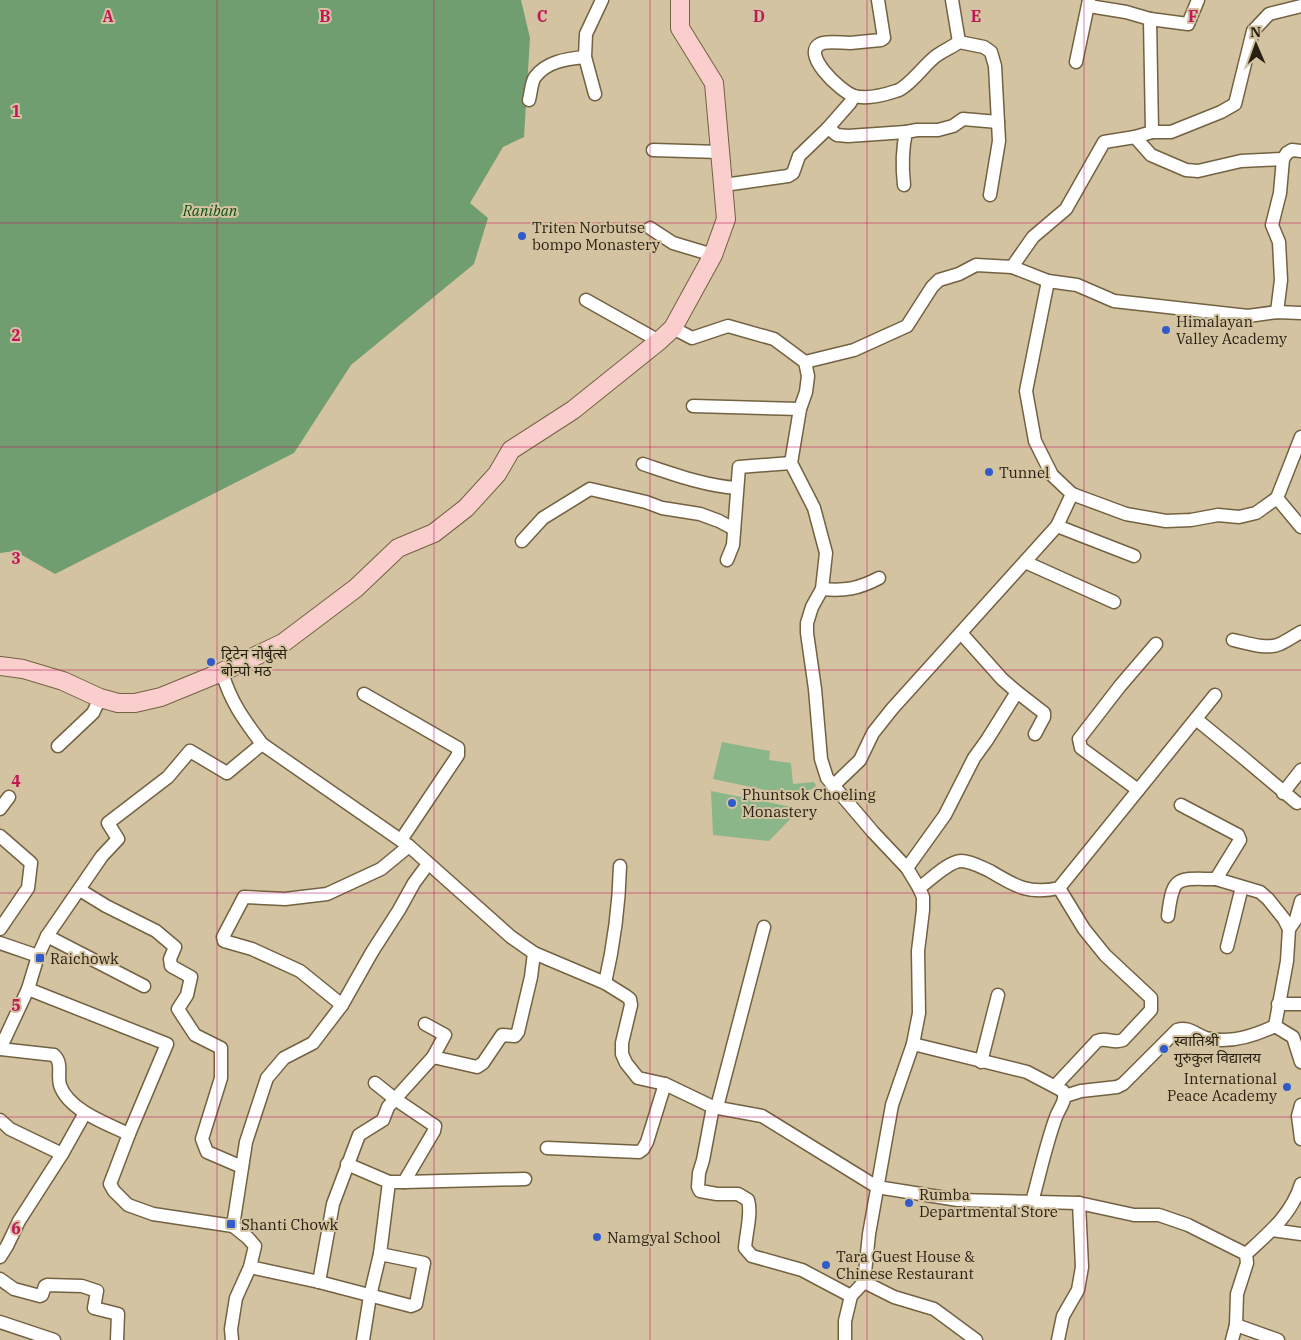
<svg xmlns="http://www.w3.org/2000/svg" width="1301" height="1340" font-family="'IBM Plex Serif','Noto Sans Devanagari',serif">
<style>
.green{fill:#8ab68a}
.forest{fill:#709e71}
.lines{fill:none;stroke-linecap:round;stroke-linejoin:round}
.street-casing{stroke:#726242;stroke-width:15}
.secondary-casing{stroke:#726242;stroke-width:20}
.street{stroke:#fff;stroke-width:12}
.secondary{stroke:#f9cecd;stroke-width:18}
.grid{fill:none;stroke:#c2185b;stroke-width:1;stroke-opacity:0.55}
.poi-dot{fill:#305bca;stroke:#d4c3a0;stroke-width:2}
.labels{text-anchor:middle;dominant-baseline:central;stroke-width:4;stroke-linejoin:round;paint-order:stroke}
.park-label{font-size:15px;font-style:italic;fill:#095014;stroke:#d4c3a0}
.poi-label{font-size:15px;fill:#261f12;stroke:#d4c3a0;text-anchor:start}
.grid-label{font-size:16px;text-anchor:middle;font-weight:bold;fill:#c2185b;stroke:#d4c3a0;stroke-width:4;stroke-linejoin:round;paint-order:stroke}
</style>
<rect width="100%" height="100%" fill="#d4c3a0"/>
<!-- green -->
<g class="green">
<polygon points="722,742 770,751 769,760 791,763 793,784 814,782 816,786 801,796 794,796 713,779"/>
<polygon points="711,791 797,808 796,813 769,841 713,835"/>
</g>
<!-- forest -->
<polygon class="forest" points="0,0 521,0 530,38 524,137 503,147 470,203 488,218 474,264 351,365 294,453 55,574 15,551 0,553"/>
<g class="lines">
<!-- street casing -->
<g class="street-casing">
<g id="street">
<path d="M 878,0 L 884,38 L 881,40 C 871,41 860,42 850,43 C 842,43 831,41 823,43 C 797,51 841,92 854,96 C 866,99 884,95 896,91 C 908,88 925,64 936,56 C 943,51 952,47 959,42 L 984,47 L 991,52 L 995,66 L 999,141 L 990,195"/>
<polyline points="952,0 959,42"/>
<polyline points="1089,6 1126,12 1150,19 1152,132"/>
<polyline points="1150,19 1188,24 1198,0"/>
<polyline points="1076,62 1089,0"/>
<polyline points="595,94 585,57 586,34 602,0"/>
<path d="M 529,100 C 531,93 531,83 535,77 C 547,61 567,59 585,57"/>
<polyline points="828,128 837,135 848,136 906,132"/>
<polyline points="1135,137 1152,132 1171,132 1221,112 1235,104 1253,31 1269,14 1301,6"/>
<polyline points="653,150 720,152"/>
<polyline points="724,185 788,176 793,173 799,156 828,128 850,103 854,96"/>
<path d="M 904,185 C 902,167 902,150 906,132 L 917,130 L 938,130 L 953,126 L 963,119 L 998,122"/>
<polyline points="650,228 673,243 713,255"/>
<polyline points="1012,267 1033,237 1066,209 1104,142 1135,137 1151,155 1186,170 1198,171 1241,161 1283,159"/>
<polyline points="586,300 659,341"/>
<polyline points="1277,312 1281,280 1279,242 1272,225 1280,193 1283,159 1287,153 1292,150 1301,151"/>
<polyline points="673,328 692,338 728,326 774,339 805,362 808,376 806,392 800,409 791,463 814,508 826,553 822,589 812,607 807,623 807,633 815,689 821,759 827,778 873,832 907,868 919,888"/>
<polyline points="805,362 854,350 907,326 932,287 939,280 959,274 976,265 1012,267 1048,281 1077,285 1114,301 1248,316 1277,312 1301,313"/>
<polyline points="693,406 800,409"/>
<path d="M 643,464 C 673,474 705,486 737,488"/>
<polyline points="1072,494 1126,514 1166,521 1191,520 1218,515 1239,517 1256,513 1277,498 1301,437"/>
<polyline points="1277,498 1301,527"/>
<polyline points="1057,526 1134,556"/>
<polyline points="522,541 543,518 590,489 646,502 662,508 700,514 719,521 734,529"/>
<polyline points="727,560 733,545 739,467 791,463"/>
<polyline points="1025,562 1114,602"/>
<path d="M 822,589 C 845,591 858,589 879,578"/>
<path d="M 1233,640 C 1247,643 1267,650 1280,644 C 1287,641 1294,636 1301,632"/>
<path d="M 222,672 C 230,701 244,720 262,744 L 409,846 L 511,937 L 534,953 L 605,983 L 626,996 L 630,999 L 631,1005 L 622,1043 L 622,1054 L 626,1063 L 638,1078 L 665,1084 L 713,1107 L 762,1116 L 877,1187 L 958,1200 L 1079,1203"/>
<polyline points="1017,692 1044,713 1044,717 1035,734"/>
<polyline points="364,694 458,748 458,755 401,840"/>
<polyline points="1196,719 1240,755 1297,803"/>
<polyline points="58,746 93,713 100,698"/>
<polyline points="833,786 860,760 873,733 892,709 1057,526 1072,494 1052,475 1035,441 1026,391 1048,281"/>
<polyline points="1138,790 1081,748 1079,739 1120,686 1156,644"/>
<polyline points="1283,793 1301,770"/>
<polyline points="1181,805 1238,835 1240,840 1216,879 1260,892 1268,899 1284,919 1289,929 1287,961 1275,1026 1293,1037 1301,1062"/>
<polyline points="0,809 9,797"/>
<polyline points="0,836 31,863 28,888 0,929"/>
<polyline points="907,868 945,815 974,758 987,740 1017,692 1002,679 961,633"/>
<polyline points="80,890 106,906 156,931 175,947 170,959 171,966 191,977 187,995 178,1009 195,1035 221,1048 221,1078 202,1139 207,1152 242,1167"/>
<path d="M 1168,916 C 1173,874 1177,879 1216,879"/>
<polyline points="1289,929 1296,919 1301,901"/>
<polyline points="47,936 144,986"/>
<polyline points="0,943 38,956 28,989 0,1049"/>
<polyline points="1227,947 1242,887"/>
<polyline points="38,956 47,936 102,856 118,839 108,823 168,777 190,751 227,773 262,744"/>
<path d="M 605,983 C 614,944 619,906 620,866"/>
<polyline points="28,989 167,1044 129,1134"/>
<polyline points="1278,1004 1301,1004"/>
<polyline points="342,1005 300,971 252,949 224,941 223,937 244,897 285,899 327,894 381,869 409,846"/>
<polyline points="425,1024 445,1035 433,1057"/>
<path d="M 913,1044 L 1027,1072 L 1063,1091 C 1067,1101 1059,1108 1056,1117 C 1046,1144 1040,1173 1032,1202"/>
<path d="M 0,1049 L 54,1055 C 63,1063 57,1075 60,1085 C 68,1110 107,1124 129,1134 L 110,1184 L 114,1191 L 128,1205 L 153,1214 L 233,1226"/>
<polyline points="981,1062 998,995"/>
<path d="M 1055,1086 L 1097,1041 C 1106,1037 1114,1044 1123,1040 L 1151,1010 L 1151,998 L 1105,955 L 1084,929 L 1059,888"/>
<path d="M 1065,1096 L 1081,1091 L 1117,1087 L 1123,1084 L 1177,1030 C 1189,1026 1196,1035 1206,1038 C 1229,1044 1254,1036 1275,1026"/>
<polyline points="1301,1105 1298,1116 1301,1139"/>
<path d="M 713,1107 L 703,1160 L 699,1173 L 698,1187 L 700,1191 L 717,1194 L 738,1194 L 748,1200 C 752,1213 746,1233 745,1248 L 752,1256 L 802,1270 L 851,1296"/>
<polyline points="717,1107 764,927"/>
<polyline points="0,1120 10,1129 62,1154"/>
<polyline points="547,1148 639,1152 643,1149 647,1142 665,1084"/>
<polyline points="389,1182 404,1182 434,1131 435,1126 395,1099 433,1057 477,1067 483,1063 502,1035 515,1036 518,1032 531,977 534,953"/>
<polyline points="404,1182 525,1179"/>
<polyline points="1272,1230 1301,1234"/>
<polyline points="0,1257 7,1246 19,1221 62,1154 85,1113"/>
<polyline points="250,1267 319,1282 411,1306 416,1304 424,1263 380,1254 389,1182 347,1164"/>
<polyline points="0,1279 14,1289 40,1296 42,1295 45,1286 47,1285 82,1286 97,1291 94,1308 118,1314 117,1340"/>
<polyline points="319,1282 333,1204 359,1135 383,1120 388,1107 395,1099 375,1083"/>
<polyline points="864,1282 894,1297 934,1309 976,1340"/>
<polyline points="0,1322 54,1340"/>
<polyline points="1236,1325 1278,1340"/>
<polyline points="232,1340 231,1329 236,1298 250,1267 255,1246 248,1238 233,1226 246,1142 267,1078 284,1058 313,1043 342,1005 372,952 399,910 414,883 428,864"/>
<polyline points="363,1340 370,1296 380,1254"/>
<path d="M 845,1340 L 845,1321 L 851,1296 L 864,1282 L 869,1234 L 892,1105 L 913,1044 L 919,1013 L 918,951 L 923,910 L 923,897 L 919,888 C 929,881 949,861 961,861 C 971,861 981,867 990,871 C 1015,886 1029,895 1059,888 L 1215,695"/>
<polyline points="1058,1340 1063,1316 1078,1290 1082,1267 1079,1203 1134,1215 1159,1215 1188,1225 1246,1254"/>
<path d="M 1232,1340 L 1236,1325 L 1237,1294 L 1247,1263 L 1246,1254 C 1269,1233 1292,1214 1301,1184"/>
</g>
</g>
<!-- secondary casing -->
<g class="secondary-casing">
<polyline id="secondary" points="0,666 23,669 63,681 100,698 118,703 135,703 161,697 222,672 283,643 356,588 398,548 434,533 466,508 497,474 511,450 573,410 659,341 673,328 713,255 726,219 714,83 680,28 680,0"/>
</g>
<!-- street -->
<use href="#street" class="street"/>
<!-- secondary -->
<use href="#secondary" class="secondary"/>
</g>
<!-- grid -->
<path class="grid" d="M 217,0 L 217,1340M 434,0 L 434,1340M 650,0 L 650,1340M 867,0 L 867,1340M 1084,0 L 1084,1340M 0,223 L 1301,223M 0,447 L 1301,447M 0,670 L 1301,670M 0,893 L 1301,893M 0,1117 L 1301,1117"/>
<!-- markers -->
<g class="poi-dot">
<circle cx="522" cy="236" r="5"/>
<circle cx="1166" cy="330" r="5"/>
<circle cx="989" cy="472" r="5"/>
<circle cx="211" cy="662" r="5"/>
<circle cx="732" cy="803" r="5"/>
<rect x="35" y="953" width="10" height="10" rx="2.5"/>
<circle cx="1164" cy="1049" r="5"/>
<circle cx="1287" cy="1087" r="5"/>
<circle cx="909" cy="1203" r="5"/>
<rect x="226" y="1219" width="10" height="10" rx="2.5"/>
<circle cx="597" cy="1237" r="5"/>
<circle cx="826" cy="1265" r="5"/>
</g>
<g class="labels">
<!-- park labels -->
<g class="park-label">
<text x="210" y="210">Raniban</text>
</g>
<!-- poi labels -->
<g class="poi-label">
<text x="532" y="227">Triten Norbutse<tspan x="532" dy="17">bompo Monastery</tspan></text>
<text x="1176" y="321">Himalayan<tspan x="1176" dy="17">Valley Academy</tspan></text>
<text x="999" y="472">Tunnel</text>
<text x="221" y="653">ट्रिटेन नोर्बुत्से<tspan x="221" dy="17">बोन्पो मठ</tspan></text>
<text x="742" y="794">Phuntsok Choeling<tspan x="742" dy="17">Monastery</tspan></text>
<text x="50" y="958">Raichowk</text>
<text x="1174" y="1040">स्वातिश्री<tspan x="1174" dy="17">गुरुकुल विद्यालय</tspan></text>
<text x="1277" y="1078" text-anchor="end">International<tspan x="1277" dy="17">Peace Academy</tspan></text>
<text x="919" y="1194">Rumba<tspan x="919" dy="17">Departmental Store</tspan></text>
<text x="241" y="1224">Shanti Chowk</text>
<text x="607" y="1237">Namgyal School</text>
<text x="836" y="1256">Tara Guest House &amp;<tspan x="836" dy="17">Chinese Restaurant</tspan></text>
</g>
</g>
<g class="grid-label">
<text x="108" y="22">A</text>
<text x="325" y="22">B</text>
<text x="542" y="22">C</text>
<text x="759" y="22">D</text>
<text x="976" y="22">E</text>
<text x="1193" y="22">F</text>
<text x="16" y="117">1</text>
<text x="16" y="341">2</text>
<text x="16" y="564">3</text>
<text x="16" y="787">4</text>
<text x="16" y="1011">5</text>
<text x="16" y="1234">6</text>
</g>
<!-- north arrow -->
<g transform="translate(1256 45) rotate(358)" stroke="#d4c3a0" stroke-width="4" paint-order="stroke">
<path d="M0-4L9 19L0 12L-9 19Z" fill="#261f12"/>
<text y="-8" font-size="14" font-weight="bold" text-anchor="middle" fill="#261f12">N</text>
</g>
</svg>
